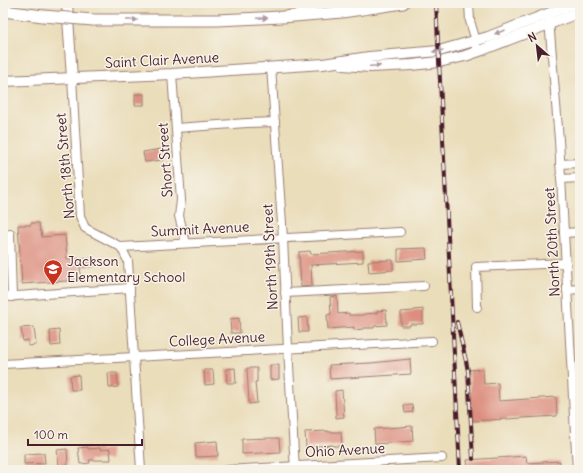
<svg xmlns="http://www.w3.org/2000/svg" width="583" height="473" font-family="Delius,sans-serif">
<style>
.building{fill:#dc8d7e}
.lines{fill:none;stroke-linecap:round;stroke-linejoin:round}
.minor-casing{stroke:#9a7e72;stroke-width:10}
.major-casing{stroke:#9a7e72;stroke-width:12}
.highway-casing{stroke:#9a7e72;stroke-width:13}
.minor{stroke:#fff;stroke-width:8}
.major{stroke:#fff;stroke-width:10}
.highway{stroke:#fff;stroke-width:11}
.rail-casing{stroke:#4a1f2b;stroke-width:4}
.rail{stroke:#f7f3e8;stroke-width:2.5;stroke-dasharray:8;stroke-linecap:butt}
.highway-bridge-casing{stroke:#9a7e72;stroke-width:13;stroke-linecap:butt}
.highway-bridge{stroke:#fff;stroke-width:11}
.oneway{fill:#ae9aa0}
.labels{text-anchor:middle;dominant-baseline:central;stroke-width:3;stroke-linejoin:round;paint-order:stroke}
.street-label{font-size:14px;fill:#4a1f2b;stroke:#f7f3e8}
.poi-label{font-size:14px;fill:#4a1f2b;stroke:#f7f3e8;text-anchor:start}
</style>
<rect width="100%" height="100%" fill="#f7f3e8"/>
<filter id="ink" filterUnits="userSpaceOnUse"><feTurbulence type="fractalNoise" baseFrequency=".025" numOctaves="2"/><feDisplacementMap in="SourceGraphic" scale="8" xChannelSelector="R" yChannelSelector="G"/><feConvolveMatrix kernelMatrix="1 2 1 2 8 2 1 2 1" color-interpolation-filters="sRGB"/></filter>
<filter id="wash" filterUnits="userSpaceOnUse"><feTurbulence type="fractalNoise" baseFrequency=".012" numOctaves="4" result="noise"/><feDisplacementMap in="SourceGraphic" scale="16" xChannelSelector="R" yChannelSelector="G"/><feGaussianBlur stdDeviation="0.9" result="paint"/><feColorMatrix in="noise" values="0 0 0 0 0 0 0 0 0 0 0 0 0 0 0 0 0 1.4 0 .05"/><feComposite in="paint" operator="in"/></filter>
<g filter="url(#wash)">
<rect width="100%" height="100%" fill="#eaddba"/>
<g id="blocks">
<!-- building -->
<g class="building">
<rect x="135" y="94" width="9" height="11"/>
<polygon points="162,149 163,160 145,162 143,152"/>
<polygon points="31,223 39,223 40,231 41,231 42,237 65,235 67,259 82,258 82,259 94,258 95,266 80,267 81,280 22,284 18,225 31,225"/>
<polygon points="426,248 427,259 398,261 398,249"/>
<polygon points="310,251 311,254 363,251 363,262 311,265 312,286 301,287 299,252"/>
<polygon points="393,260 393,270 369,272 368,261"/>
<polygon points="337,296 338,314 349,313 349,315 364,315 364,314 377,313 377,311 386,310 387,325 374,326 374,328 363,328 363,329 354,330 354,327 328,329 327,315 331,314 330,297"/>
<polygon points="423,309 423,324 410,324 410,326 401,326 401,312 414,311 414,310"/>
<polygon points="307,317 308,332 299,332 298,318"/>
<polygon points="239,318 240,333 231,333 230,319"/>
<polygon points="34,327 36,345 28,346 28,340 23,341 21,328"/>
<polygon points="59,330 60,345 51,346 50,331"/>
<polygon points="410,359 411,374 330,379 329,365 371,363"/>
<polygon points="270,365 279,365 279,379 270,380"/>
<polygon points="235,368 236,383 227,383 226,369"/>
<polygon points="247,368 257,368 257,382 255,382 257,403 249,404"/>
<polygon points="483,369 484,384 498,383 499,401 556,397 557,416 472,421 469,370"/>
<polygon points="204,370 213,370 214,384 205,385"/>
<polygon points="108,373 117,373 118,387 109,388"/>
<polygon points="79,375 80,390 71,390 70,376"/>
<polygon points="342,390 344,417 336,418 335,391"/>
<polygon points="404,405 412,405 413,412 405,413"/>
<polygon points="412,426 413,441 375,444 374,429"/>
<polygon points="328,431 328,432 341,432 342,446 333,446 333,445 306,447 305,432"/>
<polygon points="270,438 279,438 280,452 242,454 242,439"/>
<polygon points="217,441 218,456 196,457 195,443"/>
<polygon points="88,447 88,449 100,448 100,450 110,449 111,460 89,460 90,463 80,464 78,448"/>
<polygon points="67,449 68,465 59,466 57,450"/>
<polygon points="44,453 45,463 24,464 24,454"/>
<polygon points="526,456 527,463 560,461 560,470 468,470 467,460"/>
</g>
</g>
</g>
<g filter="url(#ink)">
<use href="#blocks" fill-opacity="0" stroke="#9a7e72" stroke-width="1"/>
<g class="lines">
<!-- minor casing -->
<g class="minor-casing">
<g id="minor">
<polyline points="469,3 470,21 476,41 476,52"/>
<polyline points="549,20 559,140 577,470"/>
<polyline points="271,67 283,238 288,348 295,470"/>
<polyline points="172,74 181,200 179,216 186,243"/>
<polyline points="72,78 80,216 85,228 121,247 128,261 141,470"/>
<polyline points="176,128 247,123 275,122"/>
<polyline points="560,164 580,163"/>
<polyline points="561,179 580,178"/>
<polyline points="564,233 580,232"/>
<polyline points="10,234 12,297"/>
<polyline points="121,247 400,232"/>
<polyline points="567,290 580,289"/>
<polyline points="285,293 424,286"/>
<polyline points="3,297 130,288"/>
<polyline points="477,307 476,267 566,263"/>
<polyline points="3,364 432,341"/>
<polyline points="227,470 442,458"/>
</g>
</g>
<!-- major casing -->
<g class="major-casing">
<g id="major">
<polyline points="67,3 72,78"/>
<polyline points="343,65 370,67 412,65 439,62 465,56 482,50 580,12"/>
<polyline points="3,81 172,74 323,64 369,57 439,51 488,37 576,3"/>
</g>
</g>
<!-- highway casing -->
<g class="highway-casing">
<g id="highway">
<polyline points="3,11 43,16"/>
<polyline points="93,20 217,20 282,17 342,12 403,3"/>
</g>
</g>
<!-- minor -->
<use href="#minor" class="minor"/>
<!-- major -->
<use href="#major" class="major"/>
<!-- highway -->
<use href="#highway" class="highway"/>
<!-- rail casing -->
<g class="rail-casing">
<g id="rail">
<polyline points="436,3 460,470"/>
<polyline points="457,322 466,361 468,371 473,459"/>
<polyline points="473,469 473,470"/>
</g>
</g>
<!-- rail -->
<use href="#rail" class="rail"/>
<!-- highway-bridge casing -->
<g class="highway-bridge-casing">
<polyline id="highway-bridge" points="43,16 93,20"/>
</g>
<!-- highway-bridge -->
<use href="#highway-bridge" class="highway-bridge"/>
</g>
<!-- one-way arrows -->
<defs><path id="oneway-solid" d="M-6-.8H1V-3.2L6.5 0L1 3.2V.8H-6Z"/></defs>
<g class="oneway">
<use href="#oneway-solid" transform="translate(262 18) rotate(-3)"/>
<use href="#oneway-solid" transform="translate(132 20)"/>
<use href="#oneway-solid" transform="translate(500 32) rotate(159)"/>
<use href="#oneway-solid" transform="translate(438 51) rotate(171)"/>
<use href="#oneway-solid" transform="translate(375 66) rotate(-2)"/>
</g>
</g>
<!-- icons -->
<defs>
<g id="school-pin" transform="scale(1)"><path d="M0 17L-7.5 6A9.5 9.5 0 1 1 7.5 6Z" fill="#c8321e" stroke="#f7f3e8"/><path d="M0-5L7-2L0 1L-7-2ZM-4 1L0 2.5L4 1V4Q0 6-4 4Z" fill="#fff"/></g>
</defs>
<g fill-rule="evenodd">
<use href="#school-pin" x="53" y="269"/>
</g>
<g class="labels">
<!-- street labels -->
<g class="street-label">
<text transform="translate(162 60) rotate(-3)">Saint Clair Avenue</text>
<text transform="translate(165 160) rotate(-94)">Short Street</text>
<text transform="translate(65 166) rotate(-95)">North 18th Street</text>
<text transform="translate(200 229) rotate(-3)">Summit Avenue</text>
<text transform="translate(552 242) rotate(-93)">North 20th Street</text>
<text transform="translate(270 257) rotate(-93)">North 19th Street</text>
<text transform="translate(217 339) rotate(-3)">College Avenue</text>
<text transform="translate(345 450) rotate(-3)">Ohio Avenue</text>
</g>
<!-- poi labels -->
<g class="poi-label">
<text x="67" y="261">Jackson<tspan x="67" dy="16">Elementary School</tspan></text>
</g>
</g>
<!-- margin -->
<rect width="583" height="473" fill="none" stroke="#f7f3e8" stroke-width="16"/>
<!-- north arrow -->
<g transform="translate(537 46) rotate(332)" stroke="#f7f3e8" stroke-width="3" paint-order="stroke">
<path d="M0-3L7 15L0 10L-7 15Z" fill="#4a1f2b"/>
<text y="-6" font-size="11" font-weight="bold" text-anchor="middle" fill="#4a1f2b">N</text>
</g>
<!-- scale -->
<path d="M28 439v6h114v-6" fill="none" stroke="#4a1f2b" stroke-width="2"/>
<text x="34" y="439" font-size="12" fill="#4a1f2b" stroke="#f7f3e8" stroke-width="3" paint-order="stroke">100 m</text>
</svg>
